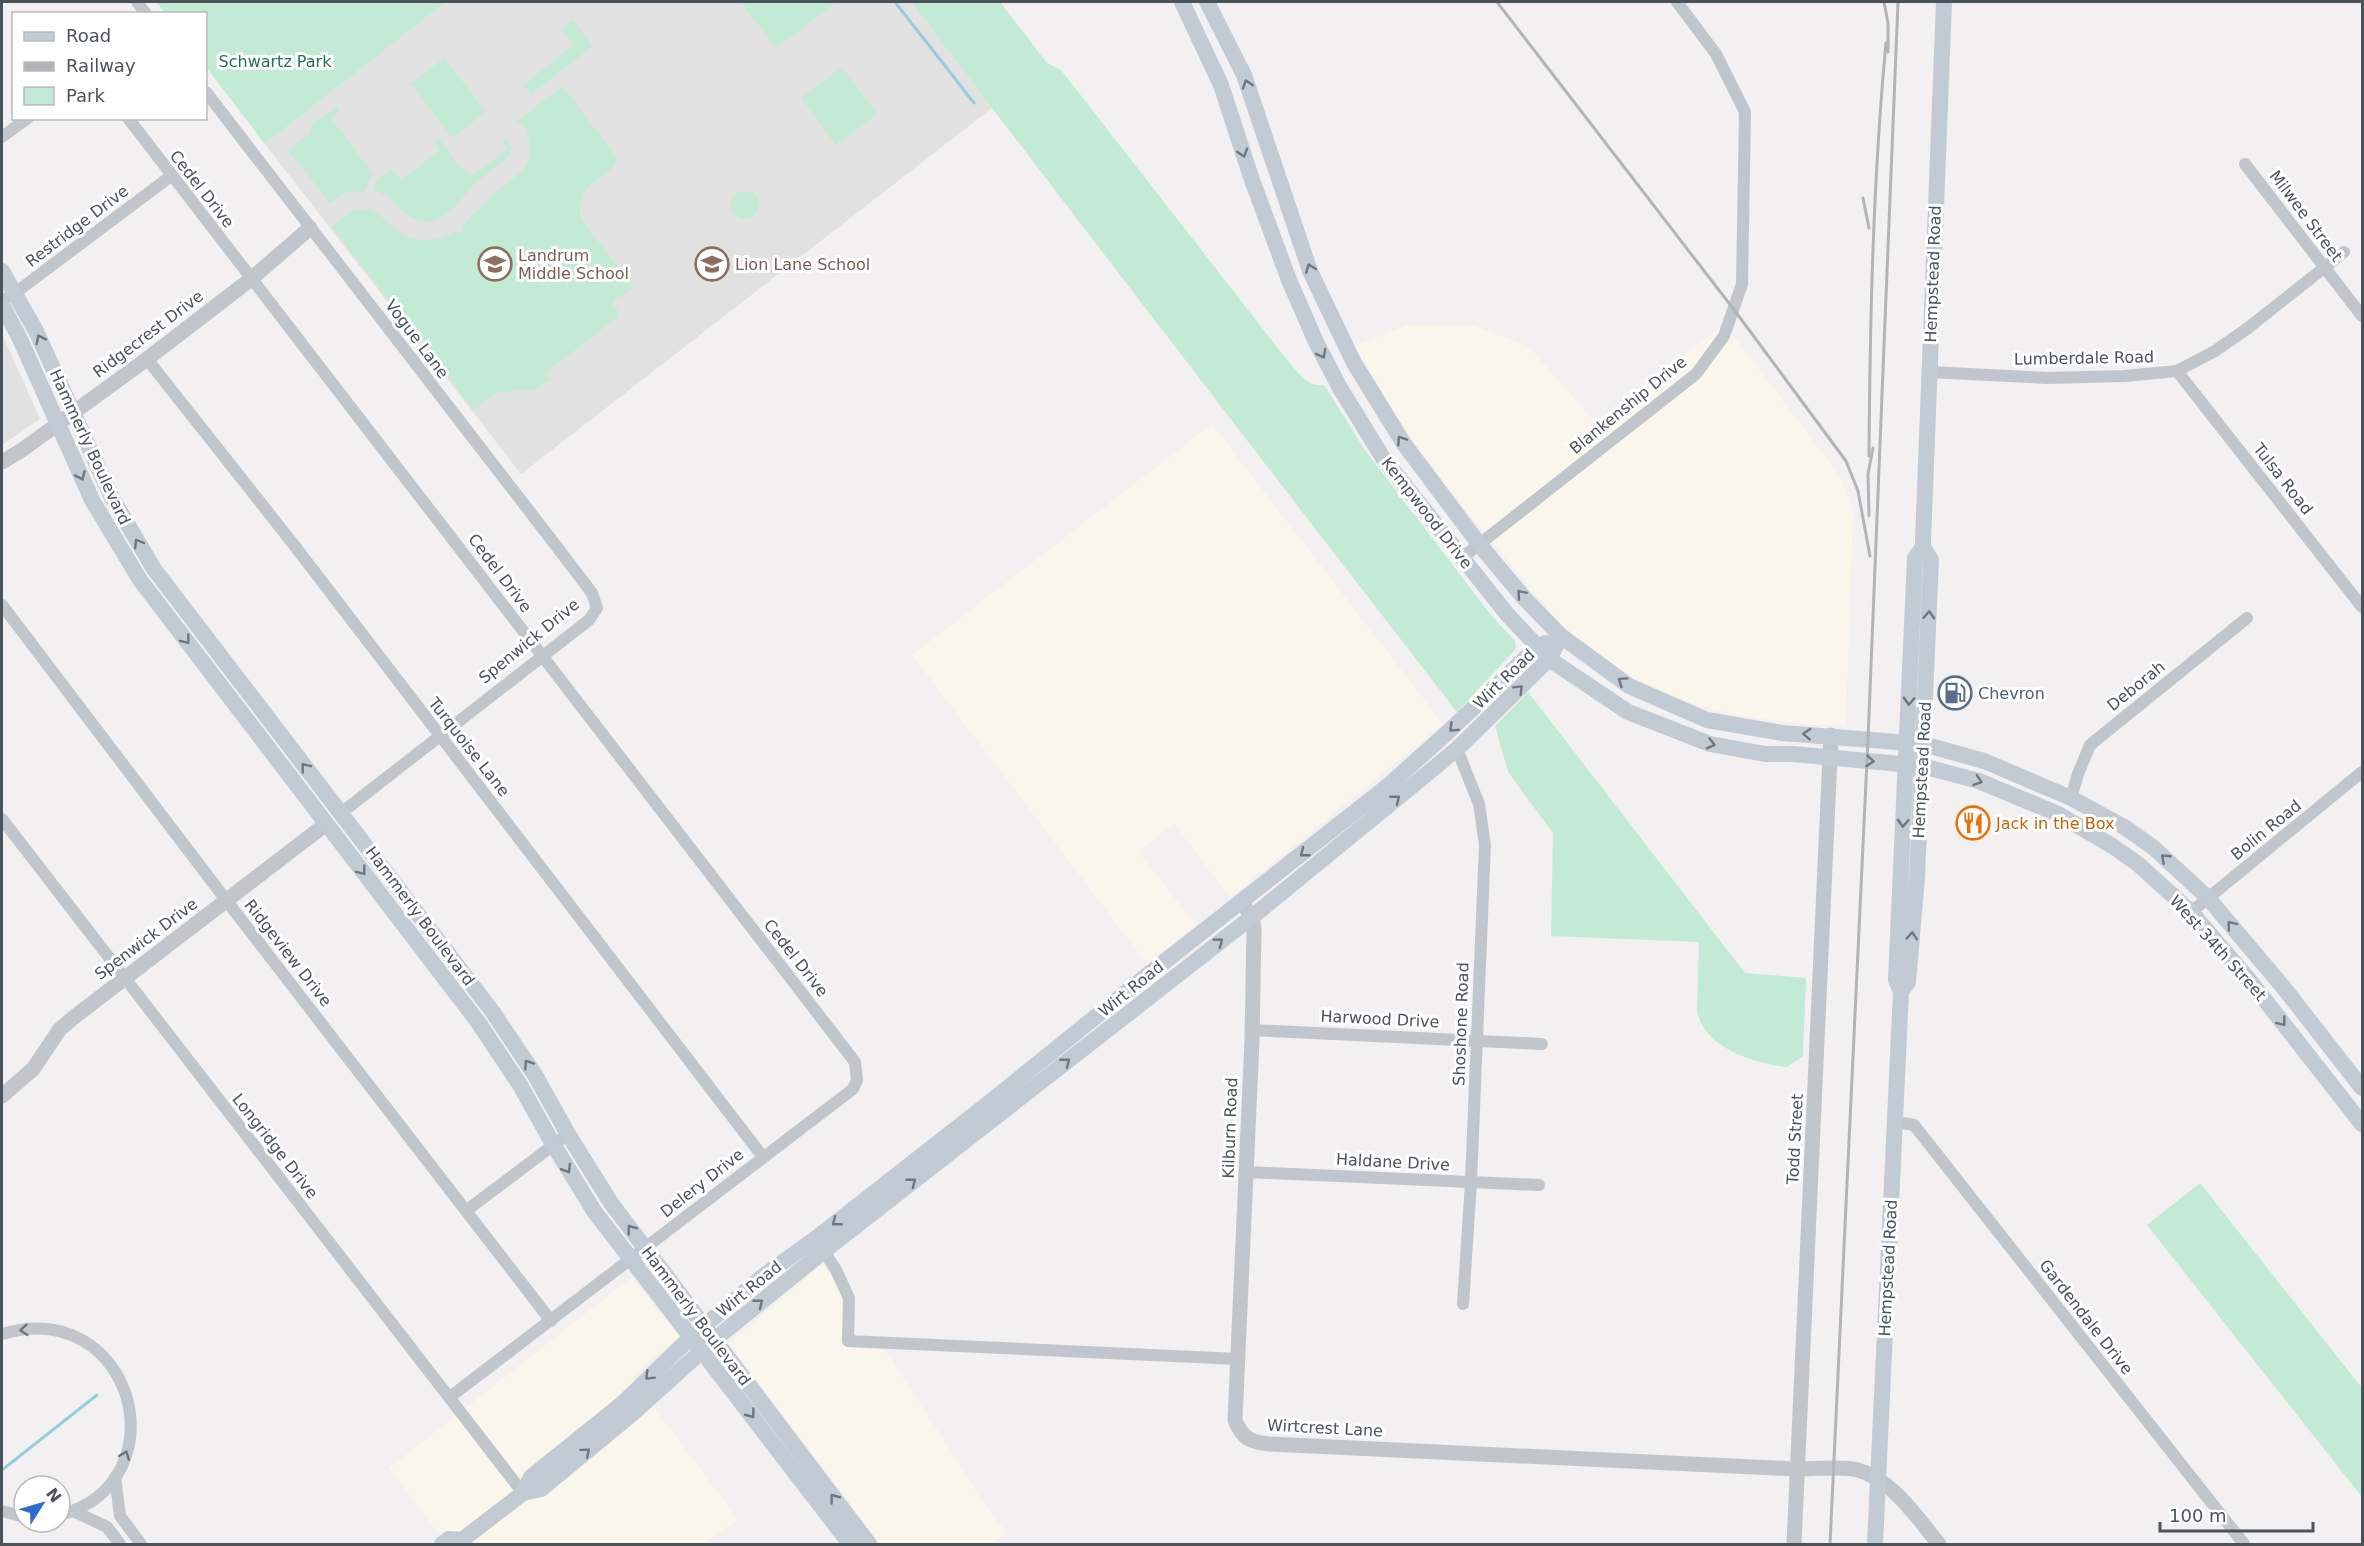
<svg xmlns="http://www.w3.org/2000/svg" width="2364" height="1546" font-family="'DejaVu Sans',sans-serif">
<style>
.commercial{fill:#faf6eb}
.education{fill:#e2e1e1}
.green{fill:#c3ead4}
.lines{fill:none;stroke-linecap:round;stroke-linejoin:round}
.stream{stroke:#96cee1;stroke-width:3}
.minor{stroke:#c0c6cc;stroke-width:12}
.tertiary{stroke:#c0c6cc;stroke-width:15}
.secondary{stroke:#c2cad4;stroke-width:16}
.rail{stroke:#b2b4b9;stroke-width:3}
.oneway{stroke:#6e767f}
.oneway2{stroke:#6d757c}
.labels{text-anchor:middle;dominant-baseline:central;stroke-width:6;stroke-linejoin:round;paint-order:stroke}
.park-label{font-size:16px;fill:#23734f;stroke:#fff}
.street-label{font-size:16px;fill:#4a525a;stroke:#fff}
.education-label{font-size:16px;fill:#785e54;stroke:#fff;text-anchor:start}
.service-label{font-size:16px;fill:#4e5e75;stroke:#fff;text-anchor:start}
.food-label{font-size:16px;fill:#c56008;stroke:#fff;text-anchor:start}
</style>
<rect width="100%" height="100%" fill="#f2f0f0"/>
<!-- commercial -->
<g class="commercial">
<polygon points="1725,324 1841,478 1853,512 1846,724 1811,725 1741,716 1700,706 1619,672 1563,627 1465,510 1409,436 1354,346 1407,325 1474,326 1528,346 1595,422"/>
<polygon points="1212,424 1443,724 1230,898 1174,824 1138,851 1196,925 1147,964 912,655"/>
<polygon points="823,1264 837,1283 844,1306 840,1347 884,1349 971,1481 979,1497 1007,1533 992,1544 880,1544 729,1343"/>
<polygon points="632,1277 679,1336 632,1378 738,1519 704,1544 446,1544 389,1468"/>
</g>
<!-- education -->
<g class="education">
<polygon points="446,2 911,2 992,108 521,474 265,144"/>
<polygon points="2,334 40,419 2,445"/>
</g>
<!-- green -->
<g class="green">
<polygon points="156,2 446,2 265,144 206,67 206,14 165,13"/>
<polygon points="741,2 837,2 776,48"/>
<path d="M 911,2 L 1000,2 L 1047,63 L 1061,70 L 1291,365 C 1302,376 1307,387 1324,385 L 1365,450 L 1490,614 L 1515,641 L 1516,646 L 1514,651 L 1457,712 C 1274,476 1092,239 911,2 Z"/>
<polygon points="573,20 593,46 531,94 523,85 574,45 562,29"/>
<polygon points="444,58 486,112 452,138 411,84"/>
<polygon points="842,67 877,114 836,145 801,98"/>
<path d="M 563,86 L 617,158 L 610,170 L 589,186 L 583,194 L 580,205 L 580,215 L 587,227 L 634,287 L 621,297 L 615,298 L 612,307 L 617,308 L 618,317 L 545,373 L 550,380 L 535,389 L 496,393 L 474,410 L 332,227 C 340,219 348,211 359,209 C 390,204 398,263 456,231 L 460,234 L 464,231 L 461,227 C 471,218 479,208 488,199 C 509,177 543,170 526,132 L 528,130 L 517,121 Z"/>
<polygon points="337,106 340,110 331,118 373,174 363,193 348,191 330,203 288,150 309,134 312,124"/>
<path d="M 506,138 L 511,146 L 509,157 C 499,164 489,172 479,180 C 459,198 444,232 412,218 C 402,214 398,206 391,199 C 386,195 380,193 374,190 L 376,182 L 392,169 L 401,180 L 440,150 L 434,142 L 436,140 L 439,139 L 462,169 L 465,169 L 471,176 L 508,149 L 502,141 Z"/>
<circle cx="745" cy="205" r="14"/>
<path d="M 1528,692 L 1745,973 L 1806,978 L 1803,1056 L 1787,1067 C 1755,1064 1705,1048 1697,1012 L 1699,942 L 1551,936 L 1553,833 L 1508,772 L 1495,726 Z"/>
<polygon points="2200,1183 2362,1388 2362,1497 2147,1225"/>
</g>
<g class="lines">
<!-- stream -->
<g class="stream">
<polyline points="895,2 974,103"/>
<polyline points="2,1470 97,1395"/>
</g>
<!-- minor -->
<g class="minor">
<polyline points="137,2 146,14"/>
<polyline points="206,92 557,547 592,593 597,608 589,620 341,813"/>
<polyline points="128,118 855,1062 857,1080 853,1089 450,1397"/>
<polyline points="2,137 28,118"/>
<polyline points="2245,164 2362,316"/>
<polyline points="2,301 15,293 171,176"/>
<polyline points="147,359 294,545 763,1157"/>
<polyline points="2177,371 2362,607"/>
<polyline points="1929,372 2047,378 2125,376 2177,371 2215,351 2248,328 2344,252"/>
<polyline points="1463,557 1696,374 1724,336 1742,284 1745,112 1716,54 1677,2"/>
<polyline points="2,605 226,900 551,1321"/>
<polyline points="1457,749 1479,804 1485,845 1471,1182 1463,1304"/>
<polyline points="2071,798 2078,774 2090,745 2247,618"/>
<polyline points="2,819 523,1493"/>
<polyline points="2191,912 2362,772"/>
<polyline points="1252,1030 1542,1044"/>
<polyline points="1896,1122 1914,1125 2244,1544"/>
<polyline points="1246,1172 1539,1185"/>
<polyline points="467,1210 568,1134"/>
<polyline points="820,1245 836,1270 849,1298 848,1341 1238,1359"/>
<path d="M 2,1334 C 134,1295 183,1482 60,1515"/>
<polyline points="115,1477 120,1516 141,1544"/>
<polyline points="2,1511 24,1517"/>
<polyline points="73,1511 107,1527 120,1544"/>
</g>
<!-- tertiary -->
<g class="tertiary">
<polyline points="2,462 22,450 147,359 251,279 310,228"/>
<path d="M 1242,903 L 1252,917 L 1254,929 L 1252,1040 L 1235,1420 C 1242,1438 1250,1442 1269,1444 L 1797,1469 C 1813,1469 1845,1466 1858,1470 C 1892,1479 1918,1519 1939,1544"/>
<polyline points="2,1096 33,1069 60,1029 73,1018 326,824"/>
<polyline points="1794,1544 1831,735"/>
</g>
<!-- secondary -->
<g class="secondary">
<polyline points="1182,2 1221,85 1252,180 1289,280 1316,342 1340,388 1383,458 1507,614 1549,659 1628,712 1710,744 1765,754 1793,754 1922,766 1979,781 2058,814 2114,847 2138,864 2191,912 2250,981 2362,1124"/>
<polyline points="1207,2 1244,75 1310,271 1354,363 1404,444 1479,544 1525,599 1561,636 1629,686 1707,720 1782,733 1923,744 1984,761 2071,798 2126,828 2154,848 2208,898 2284,988 2362,1088"/>
<polyline points="2,271 36,331 112,498 154,569 492,1011 535,1075 568,1134 611,1203 869,1544"/>
<polyline points="2,305 20,339 92,500 140,580 478,1022 520,1085 553,1144 594,1211 850,1544"/>
<polyline points="1901,992 1908,982 1917,877 1931,560 1923,547 1923,540 1944,2"/>
<polyline points="523,1493 531,1477 623,1403 691,1337 762,1277 815,1239 990,1102 1140,981 1389,785 1448,732 1537,647 1546,643"/>
<polyline points="442,1544 449,1539 462,1540"/>
<polyline points="461,1544 462,1540 523,1493 541,1489 632,1414 714,1340 824,1251 1252,917 1428,773 1457,749 1549,659 1561,636"/>
<polyline points="1875,1544 1901,992 1896,980 1915,558 1923,547"/>
</g>
<!-- rail -->
<g class="rail">
<polyline points="1497,2 1735,311 1846,461 1858,491 1870,556"/>
<polyline points="1884,2 1888,23 1888,52"/>
<polyline points="1863,198 1869,228"/>
<path d="M 1869,456 C 1870,318 1873,181 1886,43"/>
<polyline points="1869,516 1868,474 1873,448"/>
<polyline points="1830,1544 1868,739 1898,2"/>
</g>
</g>
<!-- one-way arrows -->
<defs><path id="oneway-chevron" d="M-2-3.5L2.5 0L-2 3.5" fill="none" stroke-width="1.6" stroke-linecap="round" stroke-linejoin="round" transform="scale(1.5)"/></defs>
<g class="oneway">
<use href="#oneway-chevron" transform="translate(1247 84) rotate(-109)"/>
<use href="#oneway-chevron" transform="translate(1243 153) rotate(72)"/>
<use href="#oneway-chevron" transform="translate(1310 268) rotate(-111)"/>
<use href="#oneway-chevron" transform="translate(40 339) rotate(-116)"/>
<use href="#oneway-chevron" transform="translate(1322 354) rotate(62)"/>
<use href="#oneway-chevron" transform="translate(1401 440) rotate(-123)"/>
<use href="#oneway-chevron" transform="translate(81 476) rotate(66)"/>
<use href="#oneway-chevron" transform="translate(138 543) rotate(-122)"/>
<use href="#oneway-chevron" transform="translate(1521 594) rotate(-131)"/>
<use href="#oneway-chevron" transform="translate(1929 615) rotate(-87)"/>
<use href="#oneway-chevron" transform="translate(186 640) rotate(52)"/>
<use href="#oneway-chevron" transform="translate(1622 681) rotate(-145)"/>
<use href="#oneway-chevron" transform="translate(1519 689) rotate(-45)"/>
<use href="#oneway-chevron" transform="translate(1909 701) rotate(93)"/>
<use href="#oneway-chevron" transform="translate(1453 728) rotate(136)"/>
<use href="#oneway-chevron" transform="translate(1807 734) rotate(-177)"/>
<use href="#oneway-chevron" transform="translate(1711 744) rotate(14)"/>
<use href="#oneway-chevron" transform="translate(1870 761) rotate(5)"/>
<use href="#oneway-chevron" transform="translate(305 767) rotate(-128)"/>
<use href="#oneway-chevron" transform="translate(1978 781) rotate(19)"/>
<use href="#oneway-chevron" transform="translate(1396 799) rotate(-39)"/>
<use href="#oneway-chevron" transform="translate(1903 823) rotate(93)"/>
<use href="#oneway-chevron" transform="translate(1304 853) rotate(142)"/>
<use href="#oneway-chevron" transform="translate(2165 858) rotate(-137)"/>
<use href="#oneway-chevron" transform="translate(362 871) rotate(52)"/>
<use href="#oneway-chevron" transform="translate(2231 925) rotate(-130)"/>
<use href="#oneway-chevron" transform="translate(1912 936) rotate(-86)"/>
<use href="#oneway-chevron" transform="translate(1219 942) rotate(-37)"/>
<use href="#oneway-chevron" transform="translate(2282 1022) rotate(52)"/>
<use href="#oneway-chevron" transform="translate(1066 1062) rotate(-38)"/>
<use href="#oneway-chevron" transform="translate(528 1064) rotate(-124)"/>
<use href="#oneway-chevron" transform="translate(567 1169) rotate(59)"/>
<use href="#oneway-chevron" transform="translate(912 1182) rotate(-38)"/>
<use href="#oneway-chevron" transform="translate(836 1222) rotate(142)"/>
<use href="#oneway-chevron" transform="translate(631 1229) rotate(-127)"/>
<use href="#oneway-chevron" transform="translate(759 1303) rotate(-39)"/>
<use href="#oneway-chevron" transform="translate(649 1376) rotate(135)"/>
<use href="#oneway-chevron" transform="translate(751 1414) rotate(53)"/>
<use href="#oneway-chevron" transform="translate(586 1452) rotate(-40)"/>
<use href="#oneway-chevron" transform="translate(834 1498) rotate(-127)"/>
</g>
<g class="oneway2">
<use href="#oneway-chevron" transform="translate(24 1330) rotate(175)"/>
<use href="#oneway-chevron" transform="translate(125 1455) rotate(-69)"/>
</g>
<!-- icons -->
<defs>
<g id="school-ring" transform="scale(1.725)"><circle r="9.5" fill="#fff" stroke="#8d6e63" stroke-width="1.5"/><path d="M0-5L7-2L0 1L-7-2ZM-4 1L0 2.5L4 1V4Q0 6-4 4Z" fill="#8d6e63"/></g>
<g id="fuel-ring" transform="scale(1.725)"><circle r="9.5" fill="#fff" stroke="#5c6f8a" stroke-width="1.5"/><path d="M-5.5-6h7V0h2V4h1.3V-2.5L3-4.5l.8-.8L6-3V5H2.5V1h-1V6h-7ZM-4.2-4.7v3.2H.2V-4.7Z" fill="#5c6f8a"/></g>
<g id="restaurant-ring" transform="scale(1.725)"><circle r="9.5" fill="#fff" stroke="#e8710a" stroke-width="1.5"/><path d="M-5-6h1v4h1v-4h1v4h1v-4h1v5L-1.5 .5V6h-2V.5L-5-1ZM5-6V6H3V1.5H1.5Q1.5-4 5-6Z" fill="#e8710a"/></g>
</defs>
<g fill-rule="evenodd">
<use href="#school-ring" x="495" y="264"/>
<use href="#school-ring" x="712" y="264"/>
<use href="#fuel-ring" x="1955" y="693"/>
<use href="#restaurant-ring" x="1973" y="823"/>
</g>
<g class="labels">
<!-- park labels -->
<g class="park-label">
<text x="275" y="61">Schwartz Park</text>
</g>
<!-- street labels -->
<g class="street-label">
<text transform="translate(202 189) rotate(52)">Cedel Drive</text>
<text transform="translate(2306 216) rotate(53)">Milwee Street</text>
<text transform="translate(77 226) rotate(-37)">Restridge Drive</text>
<text transform="translate(1933 274) rotate(-88)">Hempstead Road</text>
<text transform="translate(148 334) rotate(-37)">Ridgecrest Drive</text>
<text transform="translate(417 339) rotate(53)">Vogue Lane</text>
<text transform="translate(2084 358) rotate(-1)">Lumberdale Road</text>
<text transform="translate(1628 405) rotate(-39)">Blankenship Drive</text>
<text transform="translate(90 447) rotate(65)">Hammerly Boulevard</text>
<text transform="translate(2283 479) rotate(52)">Tulsa Road</text>
<text transform="translate(1427 513) rotate(52)">Kempwood Drive</text>
<text transform="translate(500 573) rotate(53)">Cedel Drive</text>
<text transform="translate(529 641) rotate(-39)">Spenwick Drive</text>
<text transform="translate(1504 679) rotate(-44)">Wirt Road</text>
<text transform="translate(2136 686) rotate(-39)">Deborah</text>
<text transform="translate(469 747) rotate(52)">Turquoise Lane</text>
<text transform="translate(1922 770) rotate(-87)">Hempstead Road</text>
<text transform="translate(2266 830) rotate(-39)">Bolin Road</text>
<text transform="translate(420 916) rotate(53)">Hammerly Boulevard</text>
<text transform="translate(146 939) rotate(-37)">Spenwick Drive</text>
<text transform="translate(2218 948) rotate(48)">West 34th Street</text>
<text transform="translate(288 953) rotate(52)">Ridgeview Drive</text>
<text transform="translate(796 958) rotate(52)">Cedel Drive</text>
<text transform="translate(1131 989) rotate(-39)">Wirt Road</text>
<text transform="translate(1380 1019) rotate(3)">Harwood Drive</text>
<text transform="translate(1461 1024) rotate(-88)">Shoshone Road</text>
<text transform="translate(1230 1128) rotate(-88)">Kilburn Road</text>
<text transform="translate(1795 1139) rotate(-87)">Todd Street</text>
<text transform="translate(275 1146) rotate(52)">Longridge Drive</text>
<text transform="translate(1393 1162) rotate(3)">Haldane Drive</text>
<text transform="translate(702 1183) rotate(-38)">Delery Drive</text>
<text transform="translate(1888 1268) rotate(-87)">Hempstead Road</text>
<text transform="translate(749 1289) rotate(-39)">Wirt Road</text>
<text transform="translate(696 1316) rotate(53)">Hammerly Boulevard</text>
<text transform="translate(2086 1317) rotate(52)">Gardendale Drive</text>
<text transform="translate(1325 1428) rotate(3)">Wirtcrest Lane</text>
</g>
<!-- education labels -->
<g class="education-label">
<text x="518" y="255">Landrum<tspan x="518" dy="18">Middle School</tspan></text>
<text x="735" y="264">Lion Lane School</text>
</g>
<!-- service labels -->
<g class="service-label">
<text x="1978" y="693">Chevron</text>
</g>
<!-- food labels -->
<g class="food-label">
<text x="1996" y="823">Jack in the Box</text>
</g>
</g>
<!-- border -->
<rect width="2364" height="1546" fill="none" stroke="#4a525a" stroke-width="6"/>
<!-- legend -->
<rect x="12" y="12" width="195" height="108" fill="#ffffff" stroke="#b7babd" stroke-width="1.5"/>
<rect x="24" y="32" width="30" height="9" fill="#c2cad4" stroke="#b7babd" stroke-width="1.5"/>
<text x="66" y="42" font-size="18" fill="#4a525a">Road</text>
<rect x="24" y="62" width="30" height="9" fill="#b2b4b9" stroke="#b7babd" stroke-width="1.5"/>
<text x="66" y="72" font-size="18" fill="#4a525a">Railway</text>
<rect x="24" y="87" width="30" height="18" fill="#c3ead4" stroke="#b7babd" stroke-width="1.5"/>
<text x="66" y="102" font-size="18" fill="#4a525a">Park</text>
<!-- north arrow -->
<g transform="translate(42 1504) rotate(53)"><circle r="28" fill="#ffffff" stroke="#b7babd" stroke-width="1.5"/>
<path d="M0-4.5L10 22L0 15L-10 22Z" fill="#2f6ccc"/>
<text y="-9" font-size="16" font-weight="bold" text-anchor="middle" fill="#4a525a">N</text>
</g>
<!-- scale -->
<path d="M2160 1522v9h153v-9" fill="none" stroke="#4a525a" stroke-width="3"/>
<text x="2169" y="1522" font-size="18" fill="#4a525a" stroke="#ffffff" stroke-width="4.5" paint-order="stroke">100 m</text>
</svg>
